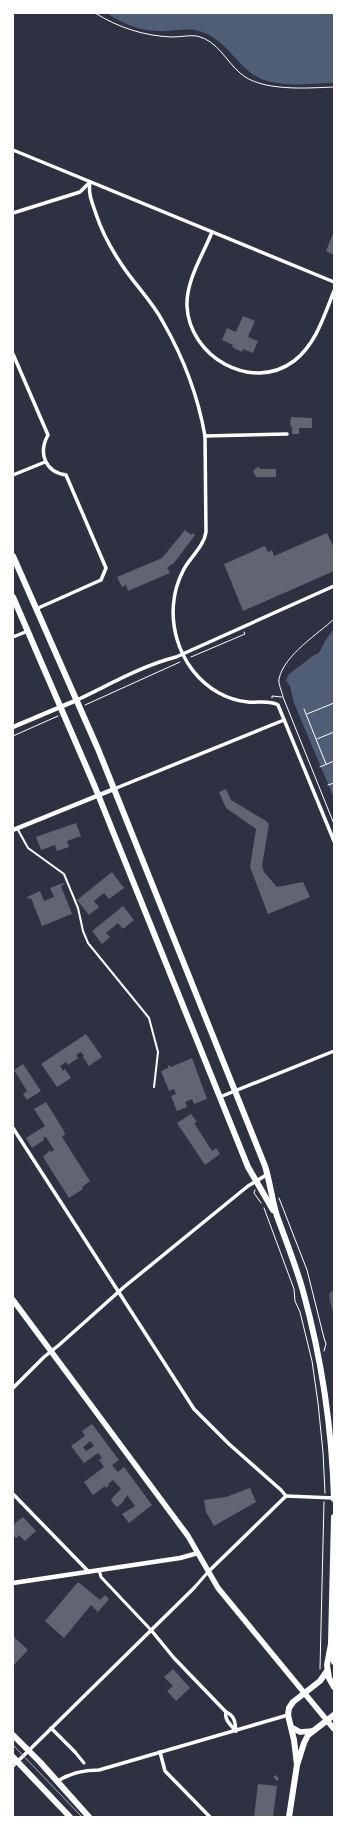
<svg xmlns="http://www.w3.org/2000/svg" width="347" height="1830" font-family="'Titillium Web',sans-serif">
<style>
.water{fill:#4f5d75}
.building{fill:#626471;fill-rule:evenodd}
.lines{fill:none;stroke-linecap:round;stroke-linejoin:round}
.path{stroke:#fff;stroke-width:1}
.service{stroke:#fff;stroke-width:2}
.pedestrian{stroke:#fff;stroke-width:3}
.minor{stroke:#fff;stroke-width:3.5}
.tertiary{stroke:#fff;stroke-width:4.5}
.secondary{stroke:#fff;stroke-width:5.5}
.primary{stroke:#fff;stroke-width:6}
.tram{stroke:#abadb3;stroke-width:1}
</style>
<rect width="100%" height="100%" fill="#2d3142"/>
<!-- water -->
<g class="water">
<path d="M 106,13 L 334,13 L 334,83 C 308,83 273,90 251,73 C 233,59 222,37 199,31 C 186,27 171,32 157,31 C 139,31 120,22 106,13 Z"/>
<polygon points="334,629 334,798 294,703 290,686 286,681 288,675 314,655 319,653 326,639"/>
<path d="M 334,1289 L 334,1314 C 332,1311 329,1298 329,1294 Z"/>
</g>
<!-- building -->
<g class="building">
<polygon points="334,231 334,255 326,251"/>
<polygon points="243,316 255,321 248,337 258,341 253,353 243,349 242,352 232,347 233,345 222,340 227,328 236,332"/>
<polygon points="291,417 312,418 312,428 299,428 299,434 292,434 292,428 290,424"/>
<polygon points="260,467 260,469 276,469 276,477 256,477 253,471 256,468"/>
<polygon points="185,530 191,535 192,533 195,535 174,563 167,568 170,573 128,591 126,585 122,587 117,577 162,558"/>
<polygon points="327,533 334,548 334,571 243,611 224,564 265,546 268,552 272,550 274,556"/>
<polygon points="226,789 231,800 266,821 269,824 262,866 264,872 277,887 303,882 310,897 268,914 250,867 256,829 226,808 219,792"/>
<polygon points="76,823 81,836 67,841 69,847 57,851 55,845 41,850 36,837"/>
<polygon points="112,872 124,888 109,899 104,893 94,901 99,907 89,915 77,900"/>
<polygon points="63,883 65,884 61,886 72,914 42,926 31,898 28,899 27,897 40,891 44,901 54,897 50,888"/>
<polygon points="123,906 134,920 123,929 118,923 106,933 110,937 102,944 92,931"/>
<polygon points="86,1034 102,1057 89,1066 83,1057 84,1056 81,1052 76,1055 78,1058 68,1065 66,1062 60,1066 63,1071 65,1069 71,1078 57,1087 41,1064"/>
<polygon points="192,1058 207,1099 194,1104 192,1099 185,1102 187,1107 177,1111 171,1096 176,1094 174,1089 169,1091 161,1071 168,1068 168,1065 171,1067"/>
<polygon points="23,1064 41,1091 27,1100 23,1094 27,1091 14,1070"/>
<polygon points="46,1102 64,1131 65,1134 62,1137 90,1181 82,1187 83,1189 69,1198 43,1157 50,1150 51,1152 54,1150 46,1137 43,1138 44,1140 32,1148 26,1138 45,1126 34,1109"/>
<polygon points="191,1114 197,1122 194,1123 212,1151 216,1148 220,1154 205,1165 177,1123"/>
<path d="M 92,1424 L 119,1460 L 112,1465 L 118,1472 L 124,1467 L 152,1505 L 129,1523 L 122,1514 L 135,1506 L 127,1495 L 123,1502 L 117,1507 L 113,1503 L 111,1499 L 121,1489 L 113,1480 L 108,1484 L 109,1485 L 106,1488 L 105,1486 L 93,1495 L 84,1482 L 104,1467 L 99,1460 L 102,1458 L 98,1453 L 84,1463 L 71,1446 L 85,1436 L 82,1431 ZM 90,1441 L 94,1446 L 86,1451 L 83,1447 Z"/>
<polygon points="250,1488 256,1502 214,1526 206,1512 204,1500 226,1497"/>
<polygon points="23,1517 36,1531 25,1541 19,1535 16,1538 13,1535 13,1527 15,1525 14,1524"/>
<polygon points="78,1582 100,1600 105,1595 109,1599 98,1612 91,1605 64,1638 45,1621"/>
<polygon points="13,1636 28,1650 13,1666"/>
<polygon points="173,1669 190,1688 176,1701 167,1691 173,1686 164,1677"/>
<polygon points="276,1775 279,1779 277,1781 273,1777"/>
<polygon points="258,1784 277,1786 273,1817 254,1817"/>
</g>
<g class="lines">
<!-- path -->
<g class="path">
<path d="M 95,13 C 119,28 145,36 172,37 C 180,37 189,35 197,36 C 218,41 225,60 240,73 C 261,92 307,88 334,87"/>
<path d="M 334,619 C 318,634 284,655 279,679 C 278,684 282,691 283,697 L 334,824"/>
<polyline points="191,657 245,634 244,632"/>
<polyline points="272,698 272,696 282,697"/>
<polyline points="85,705 180,662"/>
<polyline points="304,709 326,764"/>
<polyline points="307,714 334,703"/>
<polyline points="13,736 58,716"/>
<polyline points="317,739 334,732"/>
<polyline points="320,767 334,761"/>
<polyline points="328,785 334,783"/>
<polyline points="255,1190 254,1193 261,1203"/>
<polyline points="279,1198 307,1270 324,1338 326,1344 324,1351"/>
<polyline points="264,1208 294,1289 295,1301 300,1312 312,1361 318,1403 323,1452 325,1493"/>
<polyline points="320,1669 324,1502"/>
</g>
<!-- service -->
<polyline class="service" points="17,828 28,848 64,874 78,908 83,931 88,943 149,1018 158,1052 154,1087"/>
<!-- pedestrian -->
<g class="pedestrian">
<polyline points="99,1570 101,1577 151,1630"/>
<polyline points="194,1588 208,1572"/>
<polyline points="75,1752 84,1763"/>
</g>
<!-- minor -->
<g class="minor">
<polyline points="13,150 334,282"/>
<path d="M 90,182 C 88,194 92,202 96,214 C 102,232 111,249 122,265 C 135,285 152,301 163,322 C 183,357 198,396 205,436 L 206,532 C 204,547 189,558 183,571 C 161,613 177,670 219,693 C 228,698 238,701 248,702 C 257,703 270,700 278,705 L 334,841"/>
<polyline points="13,213 80,192 90,182"/>
<path d="M 212,232 C 203,255 186,280 187,306 C 189,356 251,393 294,361 C 316,344 324,316 334,291"/>
<path d="M 13,354 L 48,435 C 38,453 45,472 66,475 L 106,568 L 101,580 L 36,609"/>
<polyline points="205,436 287,434"/>
<polyline points="13,475 45,462"/>
<polyline points="13,637 28,631"/>
<path d="M 77,700 C 109,685 141,666 176,657 L 334,586"/>
<polyline points="114,789 284,720"/>
<polyline points="220,1097 334,1051"/>
<polyline points="13,1128 194,1409 229,1444 281,1490 286,1496"/>
<polyline points="13,1388 44,1357 59,1345 124,1287 248,1186 268,1174"/>
<polyline points="13,1494 88,1571"/>
<polyline points="286,1496 334,1498"/>
<polyline points="208,1572 286,1496"/>
<path d="M 151,1630 L 174,1658 L 226,1712 C 235,1716 235,1722 236,1731"/>
<path d="M 226,1712 C 224,1720 231,1725 236,1731"/>
<polyline points="51,1728 75,1752"/>
<polyline points="160,1752 165,1771 210,1817"/>
<polyline points="13,1766 194,1588"/>
<path d="M 58,1781 C 70,1773 85,1770 99,1770 L 288,1715"/>
</g>
<!-- tertiary -->
<g class="tertiary">
<polyline points="13,727 77,700"/>
<polyline points="13,830 114,789"/>
<polyline points="13,1583 180,1558 198,1553"/>
</g>
<!-- secondary -->
<g class="secondary">
<polyline points="13,1300 188,1536 218,1588 334,1729"/>
<polyline points="291,1727 300,1732 312,1731"/>
</g>
<!-- primary -->
<g class="primary">
<path d="M 13,556 L 98,749 L 265,1166 C 270,1182 272,1200 277,1216 C 286,1241 296,1266 303,1291 C 322,1360 332,1428 334,1499"/>
<polyline points="13,597 95,787 248,1167 273,1210"/>
<polyline points="334,1517 331,1644 327,1665 329,1678 334,1687"/>
<polyline points="331,1646 334,1662"/>
<polyline points="13,1735 40,1762 89,1817"/>
<polyline points="13,1757 70,1817"/>
<polyline points="297,1765 294,1740 288,1715 289,1708 293,1702 320,1681 327,1671"/>
<polyline points="289,1817 297,1765 304,1743 308,1735 334,1715"/>
</g>
<!-- tram -->
<polyline class="tram" points="13,1745 82,1817"/>
</g>
<!-- border -->
<rect width="347" height="1830" fill="none" stroke="#ffffff" stroke-width="28"/>
</svg>
